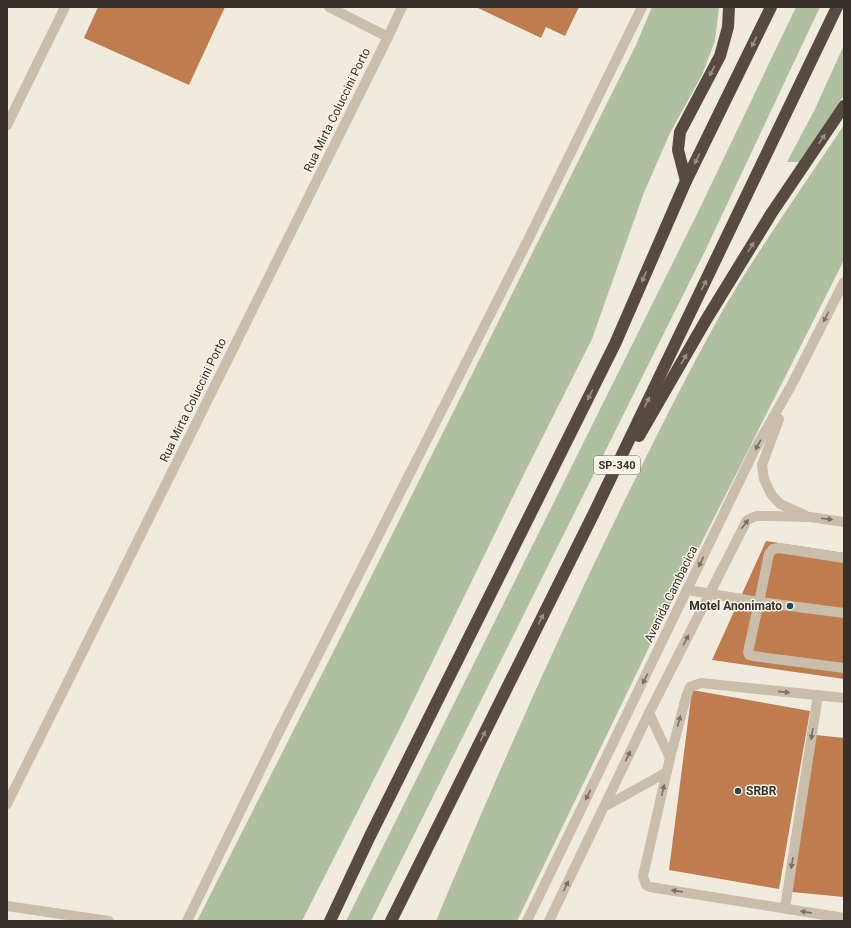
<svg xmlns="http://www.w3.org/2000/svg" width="851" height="928" font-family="Roboto,sans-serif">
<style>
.green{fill:#afbf9f}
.building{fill:#be7c4f}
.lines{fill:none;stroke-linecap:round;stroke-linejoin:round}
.minor{stroke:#c9bdab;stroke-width:10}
.highway{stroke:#574b41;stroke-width:12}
.oneway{fill:#988f85}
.oneway2{fill:#796f64}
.poi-dot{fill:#224a56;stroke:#f9f4ea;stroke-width:1.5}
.labels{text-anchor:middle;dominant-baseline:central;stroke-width:3;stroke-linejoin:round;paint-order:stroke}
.shield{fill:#f9f4ea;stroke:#716b64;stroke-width:1}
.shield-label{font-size:11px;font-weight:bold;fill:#37302a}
.street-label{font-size:12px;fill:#37302a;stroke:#f9f4ea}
.poi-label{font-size:12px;font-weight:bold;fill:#37302a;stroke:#f9f4ea;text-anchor:end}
</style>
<rect width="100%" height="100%" fill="#f1ebde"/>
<!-- green -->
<g class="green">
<polygon points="652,7 719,7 715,41 702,75 670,133 643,195 592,339 525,472 402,724 302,921 197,921 366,587 636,45"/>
<polygon points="796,7 820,7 705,251 371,921 346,921 698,212"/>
<polygon points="844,45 844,95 799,162 787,162 815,109"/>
<path d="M 844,125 L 844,260 L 656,633 L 517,921 L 436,921 C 494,782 554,645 620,510 C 652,445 684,380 719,317 C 757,251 802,188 844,125 Z"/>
</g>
<!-- building -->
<g class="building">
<polygon points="98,7 225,7 189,85 84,38"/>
<polygon points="476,7 579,7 565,36 546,27 541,38"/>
<polygon points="766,541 844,553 844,679 712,660"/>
<polygon points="692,690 810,711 779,889 669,870"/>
<polygon points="816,735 844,738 844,897 792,892"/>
</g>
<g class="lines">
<!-- minor -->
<g class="minor">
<polyline points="329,7 388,37"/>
<polyline points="7,125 65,7"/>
<polyline points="779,419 762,465 764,479 771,494 780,504 805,515"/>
<polyline points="688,590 759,602 769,554 773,549 779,548 844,558"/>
<polyline points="844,613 759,602 748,652 749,655 753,656 844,668"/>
<polyline points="844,698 701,683 690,687 686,697 670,758 643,876 646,885 650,887 844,918"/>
<polyline points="649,713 670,758"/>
<polyline points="7,804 388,37 402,7"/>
<polyline points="604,807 667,772"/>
<polyline points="7,906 109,921"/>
<polyline points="785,908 818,695"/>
<polyline points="187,921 277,736 529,238 642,7"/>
<polyline points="527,921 754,451 791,386 844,282"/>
<polyline points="549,921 649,713 747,520 756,516 770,516 810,517 844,522"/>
</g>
<!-- highway -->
<g class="highway">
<polyline points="686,181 678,150 680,132 720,56 728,27 729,7"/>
<polyline points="639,436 706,320 771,214 844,106"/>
<polyline points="330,921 370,836 615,344 686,181 771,7"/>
<polyline points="391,921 594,513 837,7"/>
</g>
</g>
<!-- one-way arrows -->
<defs><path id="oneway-solid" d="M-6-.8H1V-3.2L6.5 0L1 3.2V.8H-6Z"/></defs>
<g class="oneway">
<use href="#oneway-solid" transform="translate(754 42) rotate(116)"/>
<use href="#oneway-solid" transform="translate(712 71) rotate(118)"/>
<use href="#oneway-solid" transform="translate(822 139) rotate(-56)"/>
<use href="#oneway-solid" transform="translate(697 159) rotate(116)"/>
<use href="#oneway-solid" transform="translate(751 247) rotate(-59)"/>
<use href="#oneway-solid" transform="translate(644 277) rotate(113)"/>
<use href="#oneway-solid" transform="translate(704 285) rotate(-64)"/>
<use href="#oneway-solid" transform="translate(684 359) rotate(-60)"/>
<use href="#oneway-solid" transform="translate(590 395) rotate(117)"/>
<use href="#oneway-solid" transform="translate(647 402) rotate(-64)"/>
<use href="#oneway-solid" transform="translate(541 619) rotate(-64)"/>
<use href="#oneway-solid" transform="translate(483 736) rotate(-64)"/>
</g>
<g class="oneway2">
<use href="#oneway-solid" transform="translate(826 317) rotate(117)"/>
<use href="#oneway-solid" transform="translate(758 445) rotate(119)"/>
<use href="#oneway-solid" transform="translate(827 519) rotate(7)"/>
<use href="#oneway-solid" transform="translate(745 524) rotate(-52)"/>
<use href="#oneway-solid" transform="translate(701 562) rotate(116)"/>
<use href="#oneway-solid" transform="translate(686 640) rotate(-63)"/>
<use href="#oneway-solid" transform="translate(645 679) rotate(116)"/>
<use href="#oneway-solid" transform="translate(784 692) rotate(6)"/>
<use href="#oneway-solid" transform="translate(679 721) rotate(-75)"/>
<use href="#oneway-solid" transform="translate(812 734) rotate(99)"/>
<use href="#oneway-solid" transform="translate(628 756) rotate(-64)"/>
<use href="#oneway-solid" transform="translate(663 790) rotate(-77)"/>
<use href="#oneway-solid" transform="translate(588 795) rotate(116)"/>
<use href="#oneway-solid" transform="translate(792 863) rotate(99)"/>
<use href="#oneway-solid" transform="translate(566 886) rotate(-64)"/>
<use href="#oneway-solid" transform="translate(677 891) rotate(-171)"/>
<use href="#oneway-solid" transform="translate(806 912) rotate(-171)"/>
</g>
<!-- markers -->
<g class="poi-dot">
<circle cx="790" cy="606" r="4"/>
<circle cx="738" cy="791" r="4"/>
</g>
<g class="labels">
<!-- shield labels -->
<rect class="shield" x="594" y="456" width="46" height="18" rx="3"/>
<g class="shield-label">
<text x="617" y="465">SP-340</text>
</g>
<!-- street labels -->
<g class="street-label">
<text transform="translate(337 110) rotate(-64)">Rua Mirta Coluccini Porto</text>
<text transform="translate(193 400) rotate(-64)">Rua Mirta Coluccini Porto</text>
<text transform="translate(671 594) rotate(-64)">Avenida Cambacica</text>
</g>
<!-- poi labels -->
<g class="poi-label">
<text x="782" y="606">Motel Anonimato</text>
<text x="746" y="791" text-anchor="start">SRBR</text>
</g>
</g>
<!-- border -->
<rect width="851" height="928" fill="none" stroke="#37302a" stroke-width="16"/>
</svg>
